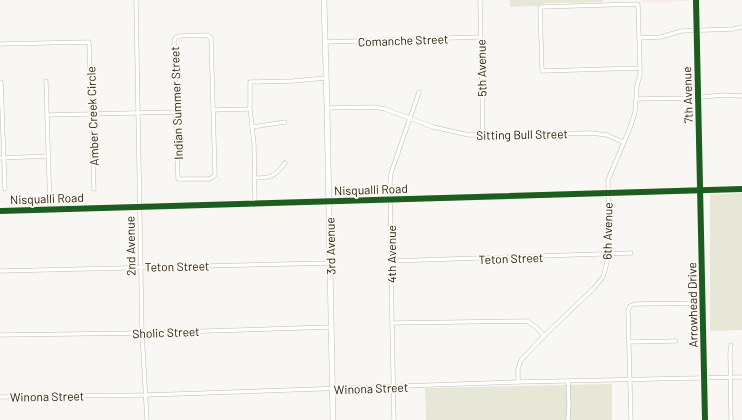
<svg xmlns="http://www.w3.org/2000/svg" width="742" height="420" font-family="Barlow,sans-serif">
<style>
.education{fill:#f8ebec}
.green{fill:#e6e7d7}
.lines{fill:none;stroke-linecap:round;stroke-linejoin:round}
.street-casing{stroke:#c0bcb4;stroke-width:4.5}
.secondary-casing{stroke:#c0bcb4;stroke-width:6}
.street{stroke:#fefefd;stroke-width:3.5}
.secondary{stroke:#fefefd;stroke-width:5}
.cycleway-casing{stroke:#fcf8f1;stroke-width:8}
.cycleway{stroke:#1b5e20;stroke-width:6}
.labels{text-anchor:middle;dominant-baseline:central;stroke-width:4;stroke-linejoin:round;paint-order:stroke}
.street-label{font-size:12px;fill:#2b2417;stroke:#fcf8f1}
</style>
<rect width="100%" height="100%" fill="#f9f7f4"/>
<!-- education -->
<polygon class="education" points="642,0 689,0 690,1 643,3"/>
<!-- green -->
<g class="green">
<polygon points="510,0 603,0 603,2 546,3 537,6 510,7"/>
<polygon points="742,193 742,330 710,331 710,194"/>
<polygon points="612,384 612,420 426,420 425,388"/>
</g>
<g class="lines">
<!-- street casing -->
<g class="street-casing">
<g id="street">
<polyline points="136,0 142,333 147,420"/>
<polyline points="480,0 483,136"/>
<polygon points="207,35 211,38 215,175 213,177 209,179 178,179 174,41 176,37 180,36"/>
<polyline points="639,38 661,37 681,31 733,29 742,27"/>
<polyline points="326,42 480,37"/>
<polyline points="0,44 89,42 94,189"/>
<polyline points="46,81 50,209"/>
<polyline points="1,82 5,189"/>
<polyline points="636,99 692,98 724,95 742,96"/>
<polyline points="327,108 373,107 385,109 433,127 469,135 591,133 607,135 623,142"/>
<polyline points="213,110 250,109"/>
<polyline points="47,115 176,112"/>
<polyline points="252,127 285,122"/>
<polyline points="0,158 48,156"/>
<path d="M 254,178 C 270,178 275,177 285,163"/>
<polyline points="255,203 254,144 250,109 250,82 293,81 326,78"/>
<polyline points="391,261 631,253"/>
<polyline points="0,271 330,263"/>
<polyline points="392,323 527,321 537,328 544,336"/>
<polyline points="0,335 142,333 331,327"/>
<polyline points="629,342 676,341"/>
<polyline points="568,381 569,404 568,420"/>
<polyline points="518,382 518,369 521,360 544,336 594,288 603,277 609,255 608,180 630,128 635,112 637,85 640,76 640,68 638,4 540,7 542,71 640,68"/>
<polyline points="0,397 147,395 518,382 742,377"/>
<polyline points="394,420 392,323 390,182 391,173 419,92"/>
<polyline points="631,420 628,311 630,306 635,304 703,303"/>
<polyline points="731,420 730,352 731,345"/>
</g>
</g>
<!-- secondary casing -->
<g class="secondary-casing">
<g id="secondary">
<polyline points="324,0 327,108 333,420"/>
<polyline points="696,0 705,420"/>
<polyline points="0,211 742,189"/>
</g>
</g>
<!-- street -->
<use href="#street" class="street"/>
<!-- secondary -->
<use href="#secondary" class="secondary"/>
<!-- cycleway casing -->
<g class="cycleway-casing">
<g id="cycleway">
<polyline points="696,0 705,420"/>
<polyline points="0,211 742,189"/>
</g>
</g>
<!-- cycleway -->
<use href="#cycleway" class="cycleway"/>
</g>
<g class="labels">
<!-- street labels -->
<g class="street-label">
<text transform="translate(403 40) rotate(-2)">Comanche Street</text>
<text transform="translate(481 68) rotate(-91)">5th Avenue</text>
<text transform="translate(687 95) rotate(-92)">7th Avenue</text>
<text transform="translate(176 103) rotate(-92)">Indian Summer Street</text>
<text transform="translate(92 116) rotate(-92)">Amber Creek Circle</text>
<text transform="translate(522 134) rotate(-1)">Sitting Bull Street</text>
<text transform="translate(371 189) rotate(-2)">Nisqualli Road</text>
<text transform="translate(47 198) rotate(-2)">Nisqualli Road</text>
<text transform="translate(607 231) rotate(-89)">6th Avenue</text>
<text transform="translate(130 246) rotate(-91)">2nd Avenue</text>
<text transform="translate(330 246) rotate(-91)">3rd Avenue</text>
<text transform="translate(391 254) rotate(-90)">4th Avenue</text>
<text transform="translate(511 258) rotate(-2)">Teton Street</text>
<text transform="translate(177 266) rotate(-1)">Teton Street</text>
<text transform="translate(692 305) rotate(-91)">Arrowhead Drive</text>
<text transform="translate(166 332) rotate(-2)">Sholic Street</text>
<text transform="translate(371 388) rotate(-2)">Winona Street</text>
<text transform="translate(47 396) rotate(-1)">Winona Street</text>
</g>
</g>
</svg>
